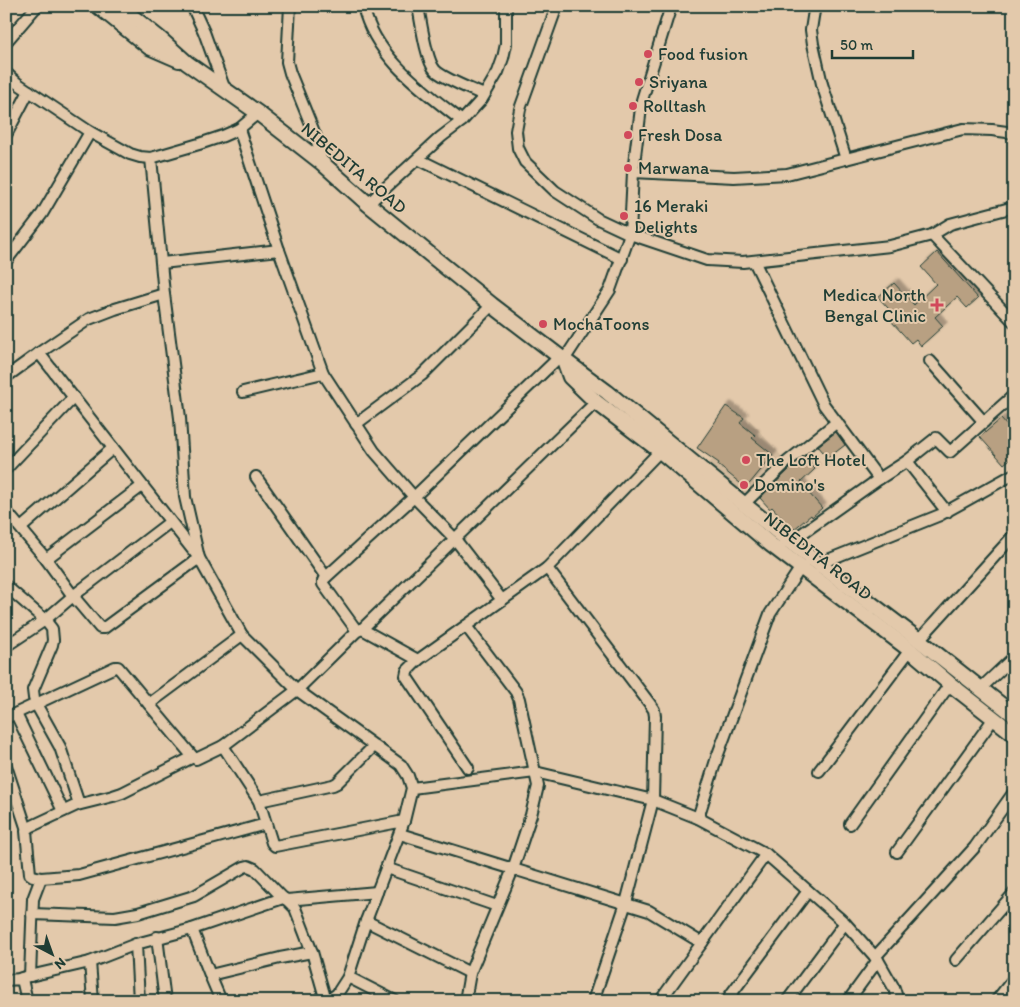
<svg xmlns="http://www.w3.org/2000/svg" width="1020" height="1007" font-family="Itim,sans-serif">
<style>
.built{fill:#d2ba9d}
.building{fill:#b8a082;stroke:#1f3d34;filter:url(#shadow)}
.lines{fill:none;stroke-linecap:round;stroke-linejoin:round}
.street-casing{stroke:#1f3d34;stroke-width:14}
.secondary-casing{stroke:#1f3d34;stroke-width:18}
.street{stroke:#e3c9ab;stroke-width:10}
.secondary{stroke:#e3c9ab;stroke-width:14}
.poi-dot{fill:#d1495b;stroke:#e3c9ab;stroke-width:2}
.labels{text-anchor:middle;dominant-baseline:central;stroke-width:4;stroke-linejoin:round;paint-order:stroke}
.poi-label{font-size:18px;fill:#1f3d34;stroke:#e3c9ab;text-anchor:start}
.street-label{font-size:18px;fill:#1f3d34;stroke:#e3c9ab}
</style>
<defs>
<filter id="shadow"><feDropShadow dx="4.5" dy="-4.5" stdDeviation="1" flood-color="#0004"/></filter>
</defs>
<rect width="100%" height="100%" fill="#e3c9ab"/>
<filter id="ink" filterUnits="userSpaceOnUse"><feTurbulence type="fractalNoise" baseFrequency=".02" numOctaves="2"/><feDisplacementMap in="SourceGraphic" scale="10" xChannelSelector="R" yChannelSelector="G"/><feConvolveMatrix kernelMatrix="1 2 1 2 8 2 1 2 1" color-interpolation-filters="sRGB"/></filter>
<g filter="url(#ink)">
<!-- built -->
<polygon class="built" points="747,417 785,460 748,495 707,466"/>
<!-- building -->
<g class="building">
<polygon points="937,252 978,298 967,308 957,297 935,317 943,326 921,346 916,339 911,343 892,322 897,318 878,297 894,283 914,305 936,284 921,267"/>
<polygon points="726,406 744,418 740,423 755,435 752,438 773,455 746,488 718,465 719,463 697,448"/>
<polygon points="1001,419 1014,434 1014,456 1004,464 980,437"/>
<polygon points="836,432 845,445 828,458 818,446"/>
<polygon points="804,457 815,469 800,483 822,508 812,517 811,515 793,530 772,507 770,509 760,498 792,467"/>
</g>
<g class="lines">
<!-- street casing -->
<g class="street-casing">
<g id="street">
<polyline points="192,6 204,32 225,90"/>
<polyline points="290,6 287,62 290,73 316,137 322,163"/>
<path d="M 363,6 C 375,58 423,90 462,121"/>
<path d="M 418,6 C 421,22 426,60 435,70 C 442,78 473,90 484,95"/>
<polyline points="557,6 520,109 516,131 518,148 525,162 555,191 598,219 630,234 707,260 743,262 890,246 932,235 950,224 1014,207"/>
<polyline points="815,6 813,17 811,30 813,44 822,84 846,159"/>
<polyline points="6,42 37,6"/>
<polyline points="6,73 17,83 90,132 130,154 140,157 151,158 199,144 223,136 239,129 258,113"/>
<polyline points="239,129 279,250 323,373 374,451 414,497 455,539 502,600"/>
<polyline points="6,135 29,91"/>
<polyline points="151,158 164,294 180,418 185,497 199,558 242,635 297,690 401,765 408,776 412,788 404,821 366,921 348,977 337,994 327,1001"/>
<polyline points="418,159 622,259"/>
<polyline points="633,172 734,177 787,174 963,129 992,130 1014,133"/>
<polyline points="368,204 441,137 462,121 482,99 498,72 503,58 506,44 506,6"/>
<polyline points="932,235 1014,322"/>
<polyline points="6,261 42,214 90,132"/>
<polyline points="754,261 824,405 879,479"/>
<polyline points="162,263 279,250"/>
<polyline points="564,360 610,290 630,234 633,172 642,100 671,6"/>
<polyline points="930,361 984,422"/>
<polyline points="6,377 39,353 89,319 115,309 164,294"/>
<polyline points="243,392 323,373"/>
<polyline points="356,424 422,375 492,305"/>
<polyline points="907,461 947,512"/>
<polyline points="6,469 74,397"/>
<polyline points="256,477 326,577"/>
<polyline points="744,504 787,462 837,422"/>
<polyline points="6,511 46,559 73,596 100,628 104,628 199,558 39,353"/>
<polyline points="21,528 113,448"/>
<polyline points="790,542 879,479 907,461 936,438 950,452 1014,395"/>
<polyline points="46,559 142,486"/>
<polyline points="818,564 940,515 1014,474"/>
<polyline points="547,568 650,704 654,710 655,716 653,800 626,903 593,1001"/>
<polyline points="6,586 45,620 52,629 53,640 52,645 33,690 34,698 36,704 60,747 79,804"/>
<polyline points="362,629 596,402"/>
<polyline points="357,631 323,584 323,581 324,579 414,497 553,363 559,356"/>
<polyline points="919,640 1014,535"/>
<polyline points="6,646 45,620 73,596 170,522"/>
<polyline points="980,689 1014,657"/>
<polyline points="149,704 242,635"/>
<polyline points="16,714 63,811"/>
<polyline points="6,718 115,667 118,667 193,757 196,759 223,746 297,690 357,631 362,629 418,660"/>
<polyline points="223,746 259,801 272,843 275,846 404,821"/>
<polyline points="193,757 122,793 113,796 77,805 30,827 26,831 30,874 33,876 41,878 79,875 266,824"/>
<polyline points="6,766 27,830"/>
<polyline points="468,768 406,676 407,671 418,660 547,568 660,451"/>
<polyline points="819,771 910,650"/>
<polyline points="412,788 535,772 653,800 698,818 766,854 845,923 878,960 894,988 898,1001"/>
<polyline points="259,801 333,785 337,783 374,746"/>
<polyline points="698,818 717,757 770,614 801,567"/>
<polyline points="850,824 950,684"/>
<polyline points="400,834 649,911 702,943"/>
<polyline points="897,852 994,718"/>
<polyline points="386,868 497,906"/>
<polyline points="287,900 377,892"/>
<polyline points="32,914 115,917 138,913 194,896 244,867 248,866 255,869 283,898"/>
<polyline points="366,921 470,973"/>
<polyline points="192,929 210,975 221,1001"/>
<polyline points="157,937 165,1001"/>
<polyline points="136,944 139,1001"/>
<polyline points="875,957 975,847 1014,792"/>
<polyline points="956,960 1014,893"/>
<polyline points="90,962 93,1001"/>
<polyline points="210,975 280,958 312,952"/>
<polyline points="30,976 33,899 41,878"/>
<polyline points="348,977 395,1001"/>
<polyline points="21,978 90,962 136,944 192,929 283,898 287,900 295,908 312,952 326,1001"/>
<polyline points="6,980 22,979 27,1001"/>
<polyline points="465,1001 470,973 513,869 531,815 538,786 519,699 516,692 466,626"/>
<polyline points="660,1001 766,854"/>
<polyline points="726,1001 808,891"/>
<polyline points="787,1001 845,923"/>
<polyline points="848,1001 878,960"/>
<polyline points="996,1001 1014,978"/>
</g>
</g>
<!-- secondary casing -->
<g class="secondary-casing">
<g id="secondary">
<polyline points="98,6 149,47 179,60"/>
<polyline points="119,6 159,38 187,63 258,113 322,163 368,204 492,305 564,360 607,392 790,542 919,640 1014,715"/>
<polyline points="565,363 570,377 596,402 660,451 770,544 910,650 950,684 1014,734"/>
</g>
</g>
<!-- street -->
<use href="#street" class="street"/>
<!-- secondary -->
<use href="#secondary" class="secondary"/>
</g>
</g>
<!-- markers -->
<g class="poi-dot">
<circle cx="648" cy="54" r="5"/>
<circle cx="639" cy="82" r="5"/>
<circle cx="633" cy="106" r="5"/>
<circle cx="628" cy="135" r="5"/>
<circle cx="628" cy="168" r="5"/>
<circle cx="624" cy="216" r="5"/>
<path d="M934.5 297.5h5v5h5v5h-5v5h-5v-5h-5v-5h5z"/>
<circle cx="543" cy="324" r="5"/>
<circle cx="746" cy="460" r="5"/>
<circle cx="744" cy="485" r="5"/>
</g>
<g class="labels">
<!-- poi labels -->
<g class="poi-label">
<text x="658" y="54">Food fusion</text>
<text x="649" y="82">Sriyana</text>
<text x="643" y="106">Rolltash</text>
<text x="638" y="135">Fresh Dosa</text>
<text x="638" y="168">Marwana</text>
<text x="634" y="206">16 Meraki<tspan x="634" dy="21">Delights</tspan></text>
<text x="926" y="295" text-anchor="end">Medica North<tspan x="926" dy="21">Bengal Clinic</tspan></text>
<text x="553" y="324">MochaToons</text>
<text x="756" y="460">The Loft Hotel</text>
<text x="754" y="485">Domino's</text>
</g>
<!-- street labels -->
<g class="street-label">
<text transform="translate(354 168) rotate(40)">NIBEDITA ROAD</text>
<text transform="translate(818 556) rotate(38)">NIBEDITA ROAD</text>
</g>
</g>
<!-- margin -->
<rect width="1020" height="1007" fill="none" stroke="#e3c9ab" stroke-width="25"/>
<rect x="12" y="12" width="995" height="982" fill="none" stroke="#1f3d34" stroke-width="2" filter="url(#ink)"/>
<!-- north arrow -->
<g transform="translate(52 954) rotate(139)" stroke="#e3c9ab" stroke-width="4" paint-order="stroke">
<path d="M0-4L9 19L0 12L-9 19Z" fill="#1f3d34"/>
<text y="-8" font-size="14" font-weight="bold" text-anchor="middle" fill="#1f3d34">N</text>
</g>
<!-- scale -->
<path d="M832 50v8h81v-8" fill="none" stroke="#1f3d34" stroke-width="2.5"/>
<text x="840" y="50" font-size="15" fill="#1f3d34" stroke="#e3c9ab" stroke-width="4" paint-order="stroke">50 m</text>
</svg>
